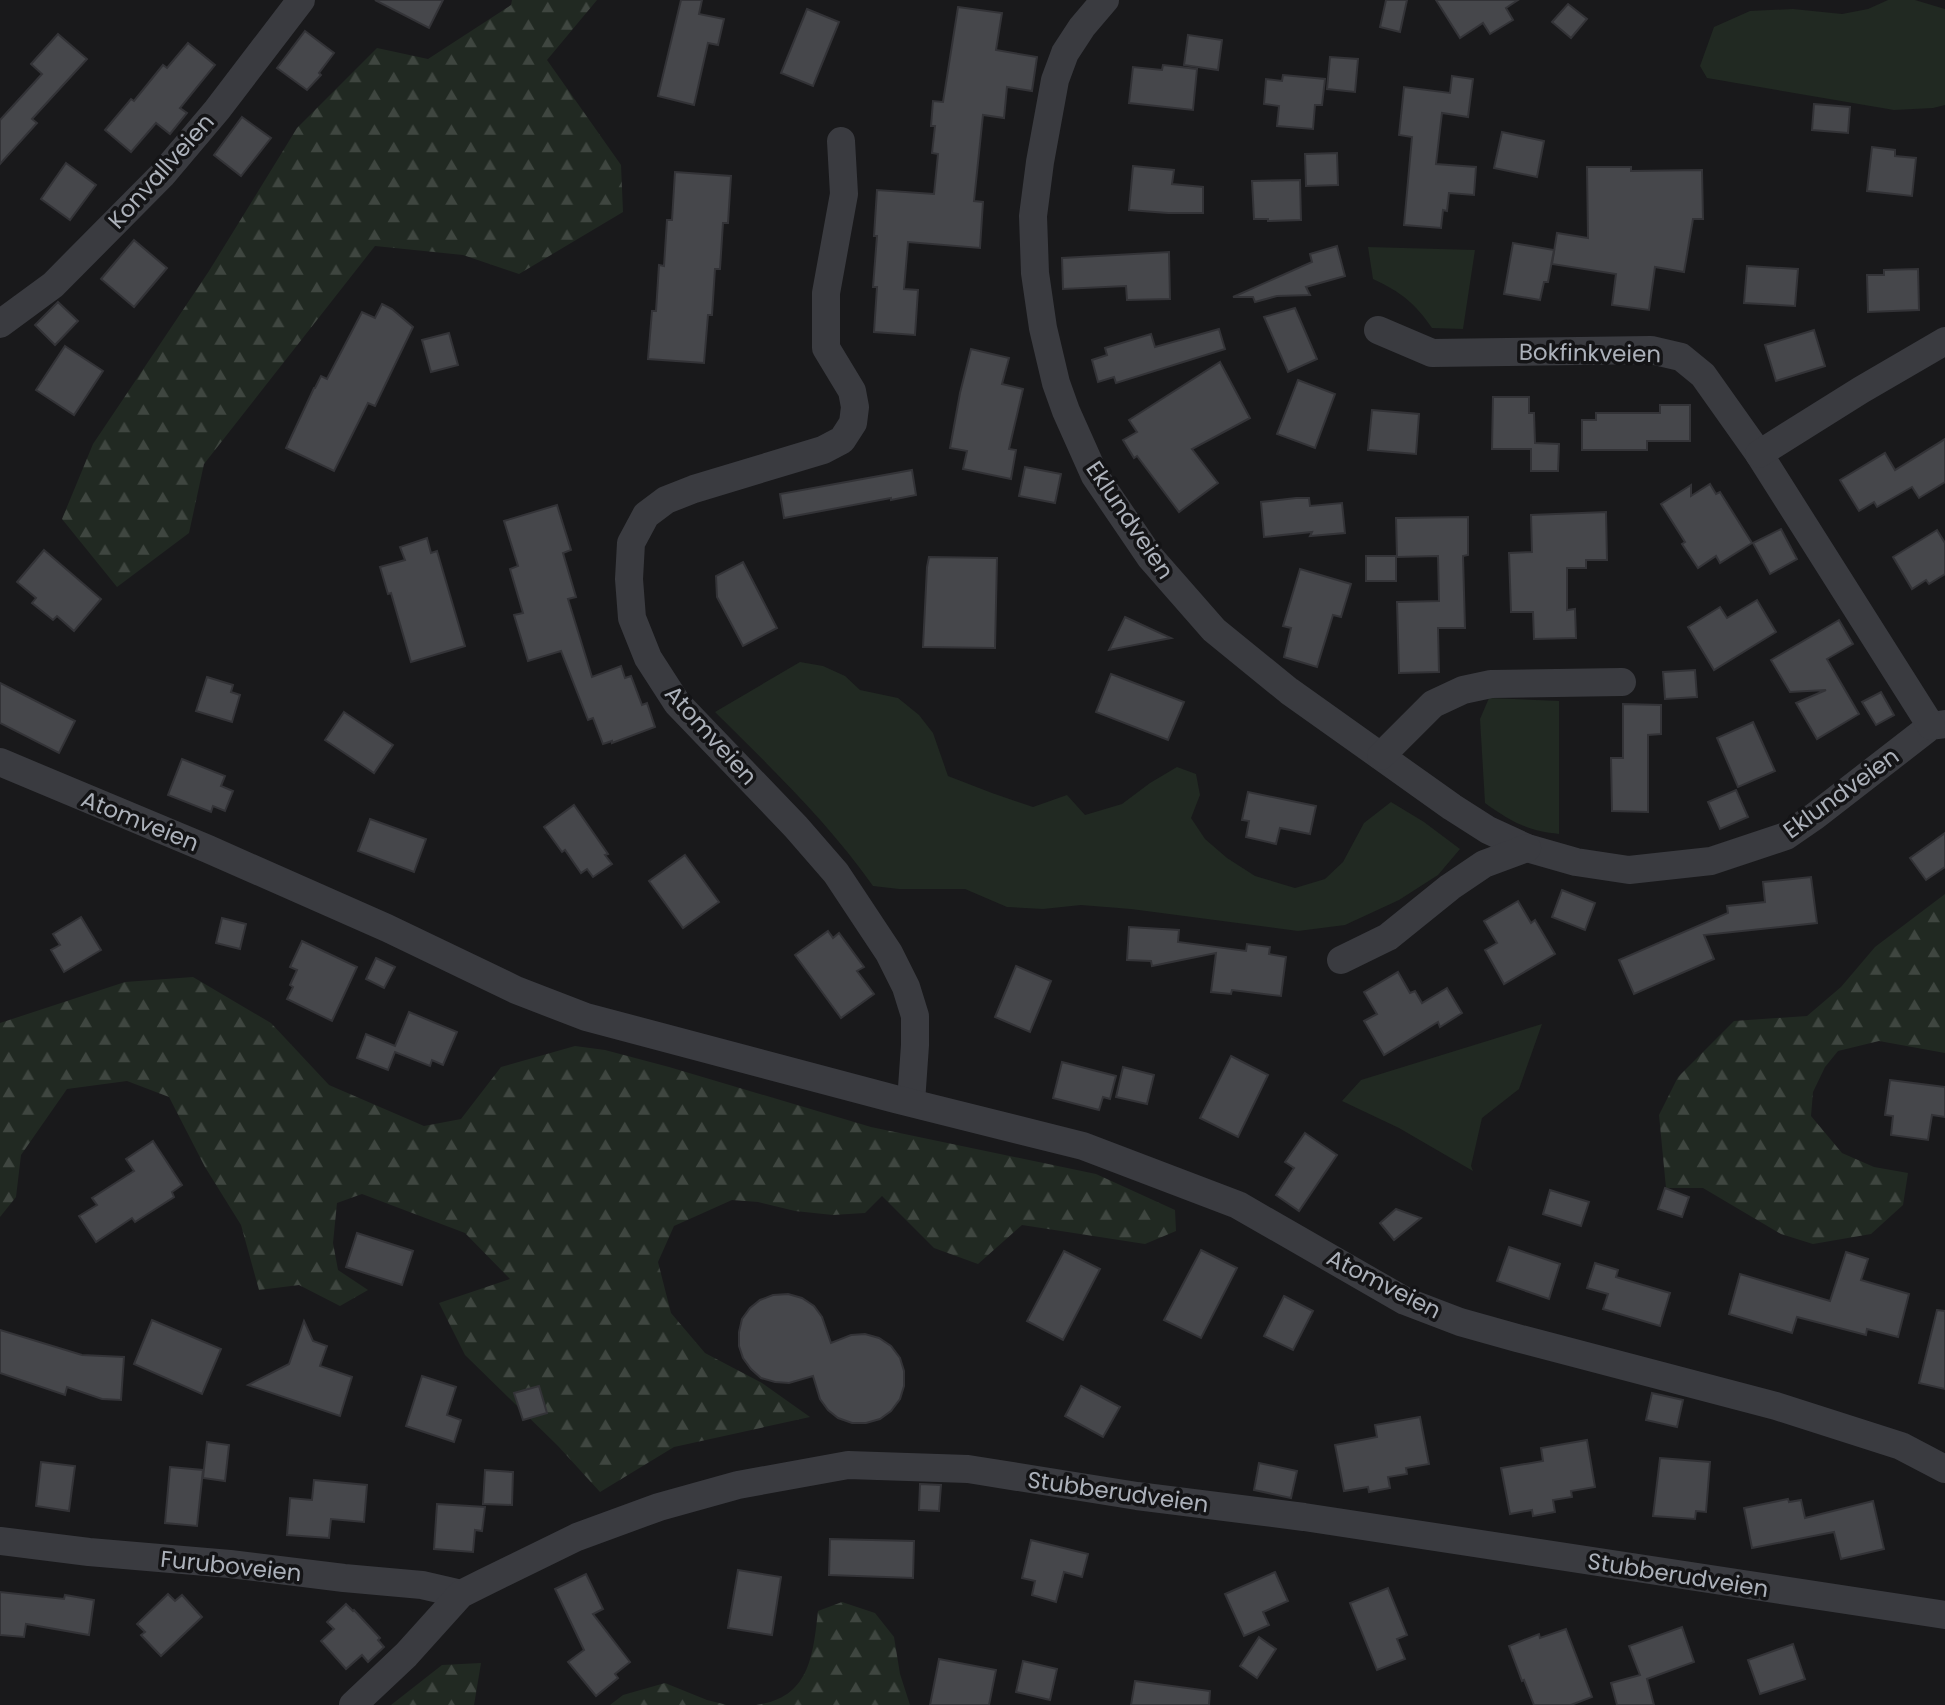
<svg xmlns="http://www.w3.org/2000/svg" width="1945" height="1705" font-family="Poppins,sans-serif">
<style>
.green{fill:#212922}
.forest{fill:url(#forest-firs)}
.building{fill:#46474b;stroke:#333337;stroke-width:2}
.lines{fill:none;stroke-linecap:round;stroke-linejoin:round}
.street{stroke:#3a3b40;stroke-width:28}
.labels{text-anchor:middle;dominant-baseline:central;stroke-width:7;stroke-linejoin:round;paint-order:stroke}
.street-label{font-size:23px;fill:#acb1ba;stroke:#141416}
</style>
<defs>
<pattern id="forest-firs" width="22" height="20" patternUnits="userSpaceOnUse" patternTransform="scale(1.75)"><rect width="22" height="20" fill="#212922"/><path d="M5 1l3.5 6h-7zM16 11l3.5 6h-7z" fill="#3f4640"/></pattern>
</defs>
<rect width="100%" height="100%" fill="#19191b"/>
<!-- green -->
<g class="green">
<polygon points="1888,0 1915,0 1945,9 1945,105 1933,108 1894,110 1707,78 1700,66 1714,27 1750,11 1793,9 1842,14 1868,9"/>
<path d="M 1368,247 L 1475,250 L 1463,329 L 1432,328 C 1415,303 1401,292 1373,279 Z"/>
<path d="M 800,662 L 823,666 L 845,676 L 860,690 L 898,698 L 919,715 L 933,733 L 948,776 L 992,793 L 1033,807 L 1067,795 L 1085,815 L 1122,804 L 1150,783 L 1177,767 L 1196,774 L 1200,795 L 1191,818 L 1205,839 L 1227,858 L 1255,876 L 1295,888 L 1325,879 L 1343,862 L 1364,823 L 1391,802 L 1424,822 L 1460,849 L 1438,875 L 1399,900 L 1345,925 L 1298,931 L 1131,909 L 1081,905 L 1043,909 L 1007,907 L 965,889 L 899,889 L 873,886 C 828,822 770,767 715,712 Z"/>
<path d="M 1489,698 L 1559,701 L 1559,834 C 1527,831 1510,821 1485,803 L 1480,719 Z"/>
<polygon points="1542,1024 1519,1089 1482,1118 1471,1166 1473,1171 1399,1128 1342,1101 1361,1080"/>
</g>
<!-- forest -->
<g class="forest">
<polygon points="512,0 597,0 547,60 621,165 623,212 519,274 463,255 375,246 204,464 189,533 117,587 62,519 93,444 209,271 297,128 377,48 428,59 511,5"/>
<polygon points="1945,894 1945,1053 1879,1041 1838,1051 1825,1067 1813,1092 1811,1116 1842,1153 1874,1167 1908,1173 1903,1205 1871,1234 1813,1244 1781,1234 1703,1188 1666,1188 1659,1115 1678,1077 1734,1021 1807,1016 1841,987 1875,947"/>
<polygon points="193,977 271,1023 329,1085 424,1126 461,1119 501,1067 575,1046 605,1050 669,1067 871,1127 1096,1174 1175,1210 1176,1231 1145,1244 1022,1225 978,1264 934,1248 882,1196 865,1213 833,1215 795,1211 758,1202 732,1200 674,1226 658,1262 671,1313 705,1353 762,1383 810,1417 674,1447 600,1492 558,1446 465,1355 439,1303 510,1279 465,1233 362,1194 337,1203 333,1243 338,1270 368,1290 340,1306 299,1285 259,1290 241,1225 205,1167 169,1097 127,1081 67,1089 21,1155 16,1197 0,1217 0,1023 125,982"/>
<path d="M 842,1602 L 875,1613 L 894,1637 L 900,1674 L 910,1705 L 756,1705 C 810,1698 813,1655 818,1611 Z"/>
<polygon points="481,1663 474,1705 391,1705 442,1665"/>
<polygon points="665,1683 707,1700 727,1705 610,1705 623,1695"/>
</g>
<!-- building -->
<g class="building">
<polygon points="375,0 443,0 429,28"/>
<polygon points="681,0 702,0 699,14 724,19 718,45 708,43 694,105 658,96"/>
<polygon points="1386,0 1407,0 1400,32 1380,27"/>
<polygon points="1436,0 1518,0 1506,8 1513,20 1490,34 1483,23 1460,38"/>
<polygon points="1568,4 1587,19 1571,38 1552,22"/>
<polygon points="958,7 1002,13 996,50 1037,57 1032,91 1007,87 1004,118 983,115 974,201 983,202 980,248 908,242 904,289 918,290 915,335 874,332 877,287 873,287 877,236 874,236 877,190 934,194 938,154 932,153 935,126 931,126 933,101 943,102"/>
<polygon points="807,9 839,22 813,86 781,73"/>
<polygon points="305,31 334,53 319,73 321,75 307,90 277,68"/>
<polygon points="58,34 87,59 32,119 37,123 0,164 0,120 42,74 31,64"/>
<polygon points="1188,35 1222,40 1218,70 1184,65"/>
<polygon points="188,43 215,65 180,108 187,113 170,134 156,123 131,152 105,130 131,99 134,101 163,65 167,68"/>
<polygon points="1330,57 1358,59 1355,92 1327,89"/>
<polygon points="1163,65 1197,69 1193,110 1129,103 1133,67 1162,70"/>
<polygon points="1283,75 1325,79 1322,105 1315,105 1313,129 1277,126 1279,106 1264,104 1266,79 1282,81"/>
<polygon points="1452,76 1473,79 1468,117 1442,113 1436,164 1476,167 1474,195 1449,193 1447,211 1443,210 1441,228 1404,225 1412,137 1399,135 1404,87 1450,93"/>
<polygon points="1814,104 1850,107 1848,133 1812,130"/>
<polygon points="242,117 271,138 241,176 214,155"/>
<polygon points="1502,132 1544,141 1537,177 1494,168"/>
<polygon points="1872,147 1895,150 1895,156 1916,158 1912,196 1867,191"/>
<polygon points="1337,153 1338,185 1306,186 1305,154"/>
<polygon points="66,163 96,185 70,220 41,199"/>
<polygon points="1133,166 1174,170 1172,184 1203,187 1203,213 1168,213 1129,210"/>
<polygon points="1587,167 1631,167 1631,171 1702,170 1703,219 1693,219 1684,272 1655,267 1649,310 1612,305 1616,274 1552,264 1557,233 1588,238"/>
<polygon points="675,172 731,176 728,223 723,223 720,269 715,269 712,315 708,315 704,363 648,359 652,311 656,311 659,265 664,266 667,220 672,220"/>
<polygon points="1300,180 1301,220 1268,221 1268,219 1254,219 1252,181"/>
<polygon points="134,240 167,268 134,307 101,279"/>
<polygon points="1513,243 1554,250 1548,282 1544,282 1540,300 1504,294"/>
<polygon points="1337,246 1345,276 1306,287 1310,295 1277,296 1255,302 1253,297 1233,297 1312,262 1310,254"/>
<polygon points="1169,252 1170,299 1127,300 1126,286 1063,289 1062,258"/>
<polygon points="1747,266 1798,269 1795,306 1744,303"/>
<polygon points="1918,269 1919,310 1868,312 1867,275 1884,275 1884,270"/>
<polygon points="58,302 78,321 55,345 35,325"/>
<polygon points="382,304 392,309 413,327 375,406 368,403 334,471 286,448 314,388 315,388 321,376 327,379 362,312 375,318"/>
<polygon points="1295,308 1317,359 1288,372 1264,317"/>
<polygon points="1219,329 1225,349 1116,383 1114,377 1098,382 1092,360 1107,355 1105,348 1151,334 1155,347"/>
<polygon points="1814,330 1825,366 1776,381 1765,345"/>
<polygon points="449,333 458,365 431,372 422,340"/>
<polygon points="65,346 103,371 74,415 36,390"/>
<polygon points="971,349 1009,358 1002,384 1023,389 1009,449 1016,450 1011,479 963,469 967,451 950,448 960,393"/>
<polygon points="1220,362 1250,418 1192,449 1218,483 1179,512 1137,456 1134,458 1123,440 1137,432 1129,420"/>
<polygon points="1298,380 1335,394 1315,448 1277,434"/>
<polygon points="1493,397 1529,397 1529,413 1534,413 1535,443 1559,444 1558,471 1531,471 1531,449 1492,449"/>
<polygon points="1660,405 1690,405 1690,441 1647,441 1647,450 1582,450 1582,420 1596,420 1596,413 1660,413"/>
<polygon points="1372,410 1419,414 1416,454 1368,450"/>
<polygon points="1945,439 1945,482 1919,498 1912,487 1877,507 1874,502 1859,511 1840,480 1885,453 1895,470"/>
<polygon points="1025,467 1061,474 1055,503 1019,496"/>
<polygon points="912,470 916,495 891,500 891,498 784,518 780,494"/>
<polygon points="1710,484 1716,494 1720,492 1752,543 1720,563 1716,556 1698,568 1682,544 1685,542 1661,504 1691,485 1691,496"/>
<polygon points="1296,498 1309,498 1310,506 1342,503 1345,533 1310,536 1312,532 1264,537 1261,502"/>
<polygon points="557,505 571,550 563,553 576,597 568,599 592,677 621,666 625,678 631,676 642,705 647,703 655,727 612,743 612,741 603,744 593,718 588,720 561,651 528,661 514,615 523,613 510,569 518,566 504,521"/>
<polygon points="1606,512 1607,560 1586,560 1586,568 1567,568 1567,610 1575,609 1576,638 1534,639 1533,612 1511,612 1509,553 1532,552 1531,515"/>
<polygon points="1468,517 1468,555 1463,556 1465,628 1438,628 1439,672 1399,673 1397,602 1439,601 1438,556 1397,557 1396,518"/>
<polygon points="1781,529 1797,559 1770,574 1753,543"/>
<polygon points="1937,530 1945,543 1945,574 1929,584 1926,580 1912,589 1893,557"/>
<polygon points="427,538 431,553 437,551 465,646 411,662 391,593 388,594 380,567 405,560 400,547"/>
<polygon points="44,550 101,599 74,631 57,616 53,620 32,603 36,598 17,582"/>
<rect x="1366" y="556" width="30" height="25"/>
<polygon points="929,557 997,558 995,648 923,647 927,567"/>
<polygon points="743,562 777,628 743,646 717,597 716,576"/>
<polygon points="1300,569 1351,584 1341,617 1333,615 1317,667 1284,657 1291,628 1283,626"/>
<polygon points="1757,600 1776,632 1714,670 1688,627 1720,607 1727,618"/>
<polygon points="1125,617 1171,638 1109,650"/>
<polygon points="1839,620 1853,644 1827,659 1859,714 1817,739 1796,703 1826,690 1790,692 1771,660"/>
<polygon points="1695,670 1697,697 1665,699 1663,672"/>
<polygon points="1111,674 1184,702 1168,740 1096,712"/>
<polygon points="207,677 233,685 231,692 240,695 232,722 196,711"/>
<polygon points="0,683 75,721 59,753 0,723"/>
<polygon points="1881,692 1894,715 1876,725 1862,702"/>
<polygon points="1623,704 1661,705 1661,734 1648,735 1648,812 1612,811 1611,758 1623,758"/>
<polygon points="344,712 393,745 374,773 325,740"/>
<polygon points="1753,722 1775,771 1738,787 1717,738"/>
<polygon points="182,759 225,776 221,786 233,791 225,811 213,806 211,812 168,795"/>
<polygon points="1736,790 1748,817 1720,829 1708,802"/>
<polygon points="1248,792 1316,806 1310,834 1280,828 1276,844 1246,837 1249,821 1242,820"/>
<polygon points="574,805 608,854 605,855 612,864 593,877 587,869 581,873 565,850 562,852 544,827"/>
<polygon points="370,819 426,839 414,872 358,851"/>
<polygon points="1945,833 1945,867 1926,880 1910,858"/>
<polygon points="685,855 719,902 683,928 649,881"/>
<polygon points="1811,877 1817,923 1704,935 1714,959 1634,994 1619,960 1728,913 1727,906 1765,902 1763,882"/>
<polygon points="1562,890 1595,903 1585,930 1552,917"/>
<polygon points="1518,901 1531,923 1535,920 1555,954 1504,984 1485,950 1497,943 1484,921"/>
<polygon points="81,917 101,950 64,972 51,950 60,945 53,934"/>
<polygon points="222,918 246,924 240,949 216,943"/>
<polygon points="1129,927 1179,930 1178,942 1246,951 1247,944 1270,947 1269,954 1286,957 1281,996 1232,990 1231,994 1211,992 1216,953 1152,966 1151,961 1127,960"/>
<polygon points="828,931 833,938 839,933 864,967 857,971 874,994 841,1018 795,955"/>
<polygon points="302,941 357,967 332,1021 287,999 293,987 290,985 297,970 290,967"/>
<polygon points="376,958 395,967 384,988 366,979"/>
<polygon points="1016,966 1051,981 1030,1032 995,1017"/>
<polygon points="1398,972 1410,993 1415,991 1422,1003 1447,988 1462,1013 1440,1027 1438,1022 1384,1055 1364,1021 1377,1014 1364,992"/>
<polygon points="409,1012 457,1032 443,1065 432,1060 430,1066 395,1052 388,1070 357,1058 366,1034 395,1046"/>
<polygon points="1231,1056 1268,1075 1238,1137 1200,1118"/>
<polygon points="1062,1062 1116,1076 1110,1099 1103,1097 1099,1110 1053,1098"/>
<polygon points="1123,1067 1154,1075 1147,1104 1116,1097"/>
<polygon points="1890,1080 1945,1087 1945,1117 1932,1115 1928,1140 1891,1135 1893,1116 1885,1115"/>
<polygon points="1305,1133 1337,1155 1299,1211 1276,1195 1294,1168 1285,1162"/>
<polygon points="153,1141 182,1185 172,1192 174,1197 135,1222 132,1218 96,1242 79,1216 97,1205 92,1198 134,1171 126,1159"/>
<polygon points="1665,1188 1689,1197 1682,1217 1658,1209"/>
<polygon points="1550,1190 1589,1202 1581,1226 1543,1214"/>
<polygon points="1396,1209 1421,1218 1394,1240 1380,1223"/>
<polygon points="357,1233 413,1251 402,1285 346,1267"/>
<polygon points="1509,1247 1560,1264 1549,1299 1497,1281"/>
<polygon points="1201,1250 1237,1268 1201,1338 1164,1320"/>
<polygon points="1064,1251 1100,1269 1063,1340 1027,1321"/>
<polygon points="1846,1252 1868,1259 1861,1280 1909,1294 1898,1337 1867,1329 1866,1335 1797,1317 1792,1333 1729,1314 1740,1274 1830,1301"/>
<polygon points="1595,1263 1618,1270 1616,1277 1670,1293 1660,1326 1603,1309 1608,1294 1587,1288"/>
<polygon points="788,1294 802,1298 814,1306 822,1317 831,1343 851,1335 865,1334 879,1338 891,1346 900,1358 904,1371 904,1386 900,1399 891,1411 880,1419 866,1423 852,1423 838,1418 828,1410 820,1399 813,1376 789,1383 775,1382 761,1378 751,1369 743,1358 739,1346 739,1332 742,1319 750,1308 760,1300 773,1295"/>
<polygon points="1284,1296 1313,1311 1293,1350 1264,1336"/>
<polygon points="1937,1310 1945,1311 1945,1389 1919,1383"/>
<polygon points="152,1320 221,1349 202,1394 134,1364"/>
<polygon points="304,1321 313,1341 327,1346 320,1366 352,1377 340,1416 248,1385 289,1364"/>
<polygon points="0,1330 82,1355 124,1357 121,1400 102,1399 67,1387 65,1395 0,1373"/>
<polygon points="422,1376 456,1387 447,1415 461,1420 454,1442 406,1426"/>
<polygon points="539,1386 547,1413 523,1420 514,1393"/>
<polygon points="1081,1386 1120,1407 1103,1437 1065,1416"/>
<polygon points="1652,1393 1683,1400 1677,1427 1646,1420"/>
<polygon points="1420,1417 1429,1464 1406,1468 1407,1474 1388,1477 1390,1488 1369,1492 1368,1487 1344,1491 1335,1445 1377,1437 1375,1425"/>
<polygon points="1587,1440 1595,1487 1571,1491 1572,1497 1553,1500 1555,1512 1533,1516 1532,1510 1510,1514 1501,1468 1543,1461 1541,1448"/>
<polygon points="207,1442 229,1445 225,1481 203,1478"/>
<polygon points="1660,1458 1710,1462 1706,1512 1696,1511 1695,1519 1653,1516"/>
<polygon points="41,1462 75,1466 69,1511 36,1506"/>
<polygon points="1259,1463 1297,1471 1291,1498 1254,1490"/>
<polygon points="170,1467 203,1470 197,1526 165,1523"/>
<polygon points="485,1470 513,1472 512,1505 483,1504"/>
<polygon points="314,1480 367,1485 364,1522 331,1519 329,1538 287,1535 290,1498 312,1500"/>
<polygon points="920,1484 941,1485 939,1511 919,1510"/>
<polygon points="1788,1499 1789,1502 1801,1500 1805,1518 1873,1501 1884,1549 1841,1559 1834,1532 1752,1548 1744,1508"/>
<polygon points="437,1504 485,1507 482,1531 475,1530 473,1552 434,1549"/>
<polygon points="830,1539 914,1541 913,1578 829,1575"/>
<polygon points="1031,1540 1088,1554 1082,1577 1064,1572 1056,1602 1032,1595 1035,1581 1022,1578"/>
<polygon points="738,1570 781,1577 772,1635 728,1628"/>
<polygon points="1275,1572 1288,1601 1263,1612 1269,1625 1244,1636 1225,1594"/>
<polygon points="586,1574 603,1609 593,1614 630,1662 615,1674 618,1678 596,1696 568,1662 584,1650 555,1589"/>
<polygon points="1388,1588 1407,1635 1397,1639 1405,1659 1377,1670 1350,1603"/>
<polygon points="0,1592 64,1599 65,1595 94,1600 89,1635 26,1624 24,1637 0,1635"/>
<polygon points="168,1594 175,1601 182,1595 202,1617 161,1656 141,1635 145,1632 137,1624"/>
<polygon points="346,1604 353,1611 354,1610 380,1638 378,1640 384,1647 368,1662 362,1655 346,1669 321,1641 334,1629 327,1622"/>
<polygon points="1682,1627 1694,1662 1647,1679 1654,1705 1617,1705 1611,1683 1640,1675 1629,1646"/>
<polygon points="1566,1629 1592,1697 1571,1705 1534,1705 1524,1680 1522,1681 1509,1646 1539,1634 1540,1638"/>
<polygon points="1259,1637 1276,1649 1257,1678 1240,1666"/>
<polygon points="1793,1644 1805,1679 1760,1694 1748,1660"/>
<polygon points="939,1659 996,1670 989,1705 930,1705"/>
<polygon points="1023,1661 1057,1669 1050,1700 1016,1692"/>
<polygon points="1135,1681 1210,1691 1209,1705 1131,1705"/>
</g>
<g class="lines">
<!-- street -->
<g class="street">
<polyline points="1105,0 1082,27 1065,53 1055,80 1040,162 1033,216 1035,273 1043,328 1056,383 1066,411 1095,476 1150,557 1214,630 1289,691 1452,807 1488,830 1527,848 1576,862 1629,870 1711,861 1786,836 1815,816 1931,726 1945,724"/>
<polyline points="841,141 844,194 826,293 826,348 852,391 855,407 853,423 842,440 823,450 694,489 666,500 646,515 631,543 629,579 632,618 648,658 677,703 796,827 836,873 889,953 906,987 915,1016 915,1045 911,1102"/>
<polyline points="0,324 53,285 162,175 217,110 301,0"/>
<polyline points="1378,330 1432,353 1651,350 1681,357 1703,375 1759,454 1931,726"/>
<polyline points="1759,454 1861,390 1945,341"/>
<polyline points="1381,756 1433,704 1463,690 1491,684 1622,682"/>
<polyline points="0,762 208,849 387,928 516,990 586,1017 895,1099 1083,1146 1238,1205 1405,1301 1460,1322 1517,1338 1776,1406 1901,1446 1945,1469"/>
<polyline points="1341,960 1388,937 1450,887 1484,864 1527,848"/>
<polyline points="0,1541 89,1552 230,1564 344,1578 422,1585 461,1594"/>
<polyline points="353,1705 406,1655 461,1594 483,1583 577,1537 659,1507 738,1485 848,1465 968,1469 1137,1496 1304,1517 1945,1615"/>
</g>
</g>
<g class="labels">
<!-- street labels -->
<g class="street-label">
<text transform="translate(161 171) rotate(-48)">Konvallveien</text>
<text transform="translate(1590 353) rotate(1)">Bokfinkveien</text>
<text transform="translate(1130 520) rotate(56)">Eklundveien</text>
<text transform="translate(711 735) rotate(48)">Atomveien</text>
<text transform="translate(1841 793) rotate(-36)">Eklundveien</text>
<text transform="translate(140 821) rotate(22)">Atomveien</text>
<text transform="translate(1384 1284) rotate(27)">Atomveien</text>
<text transform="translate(1118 1492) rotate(8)">Stubberudveien</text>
<text transform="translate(231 1566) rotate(6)">Furuboveien</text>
<text transform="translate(1678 1575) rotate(9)">Stubberudveien</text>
</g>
</g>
</svg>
